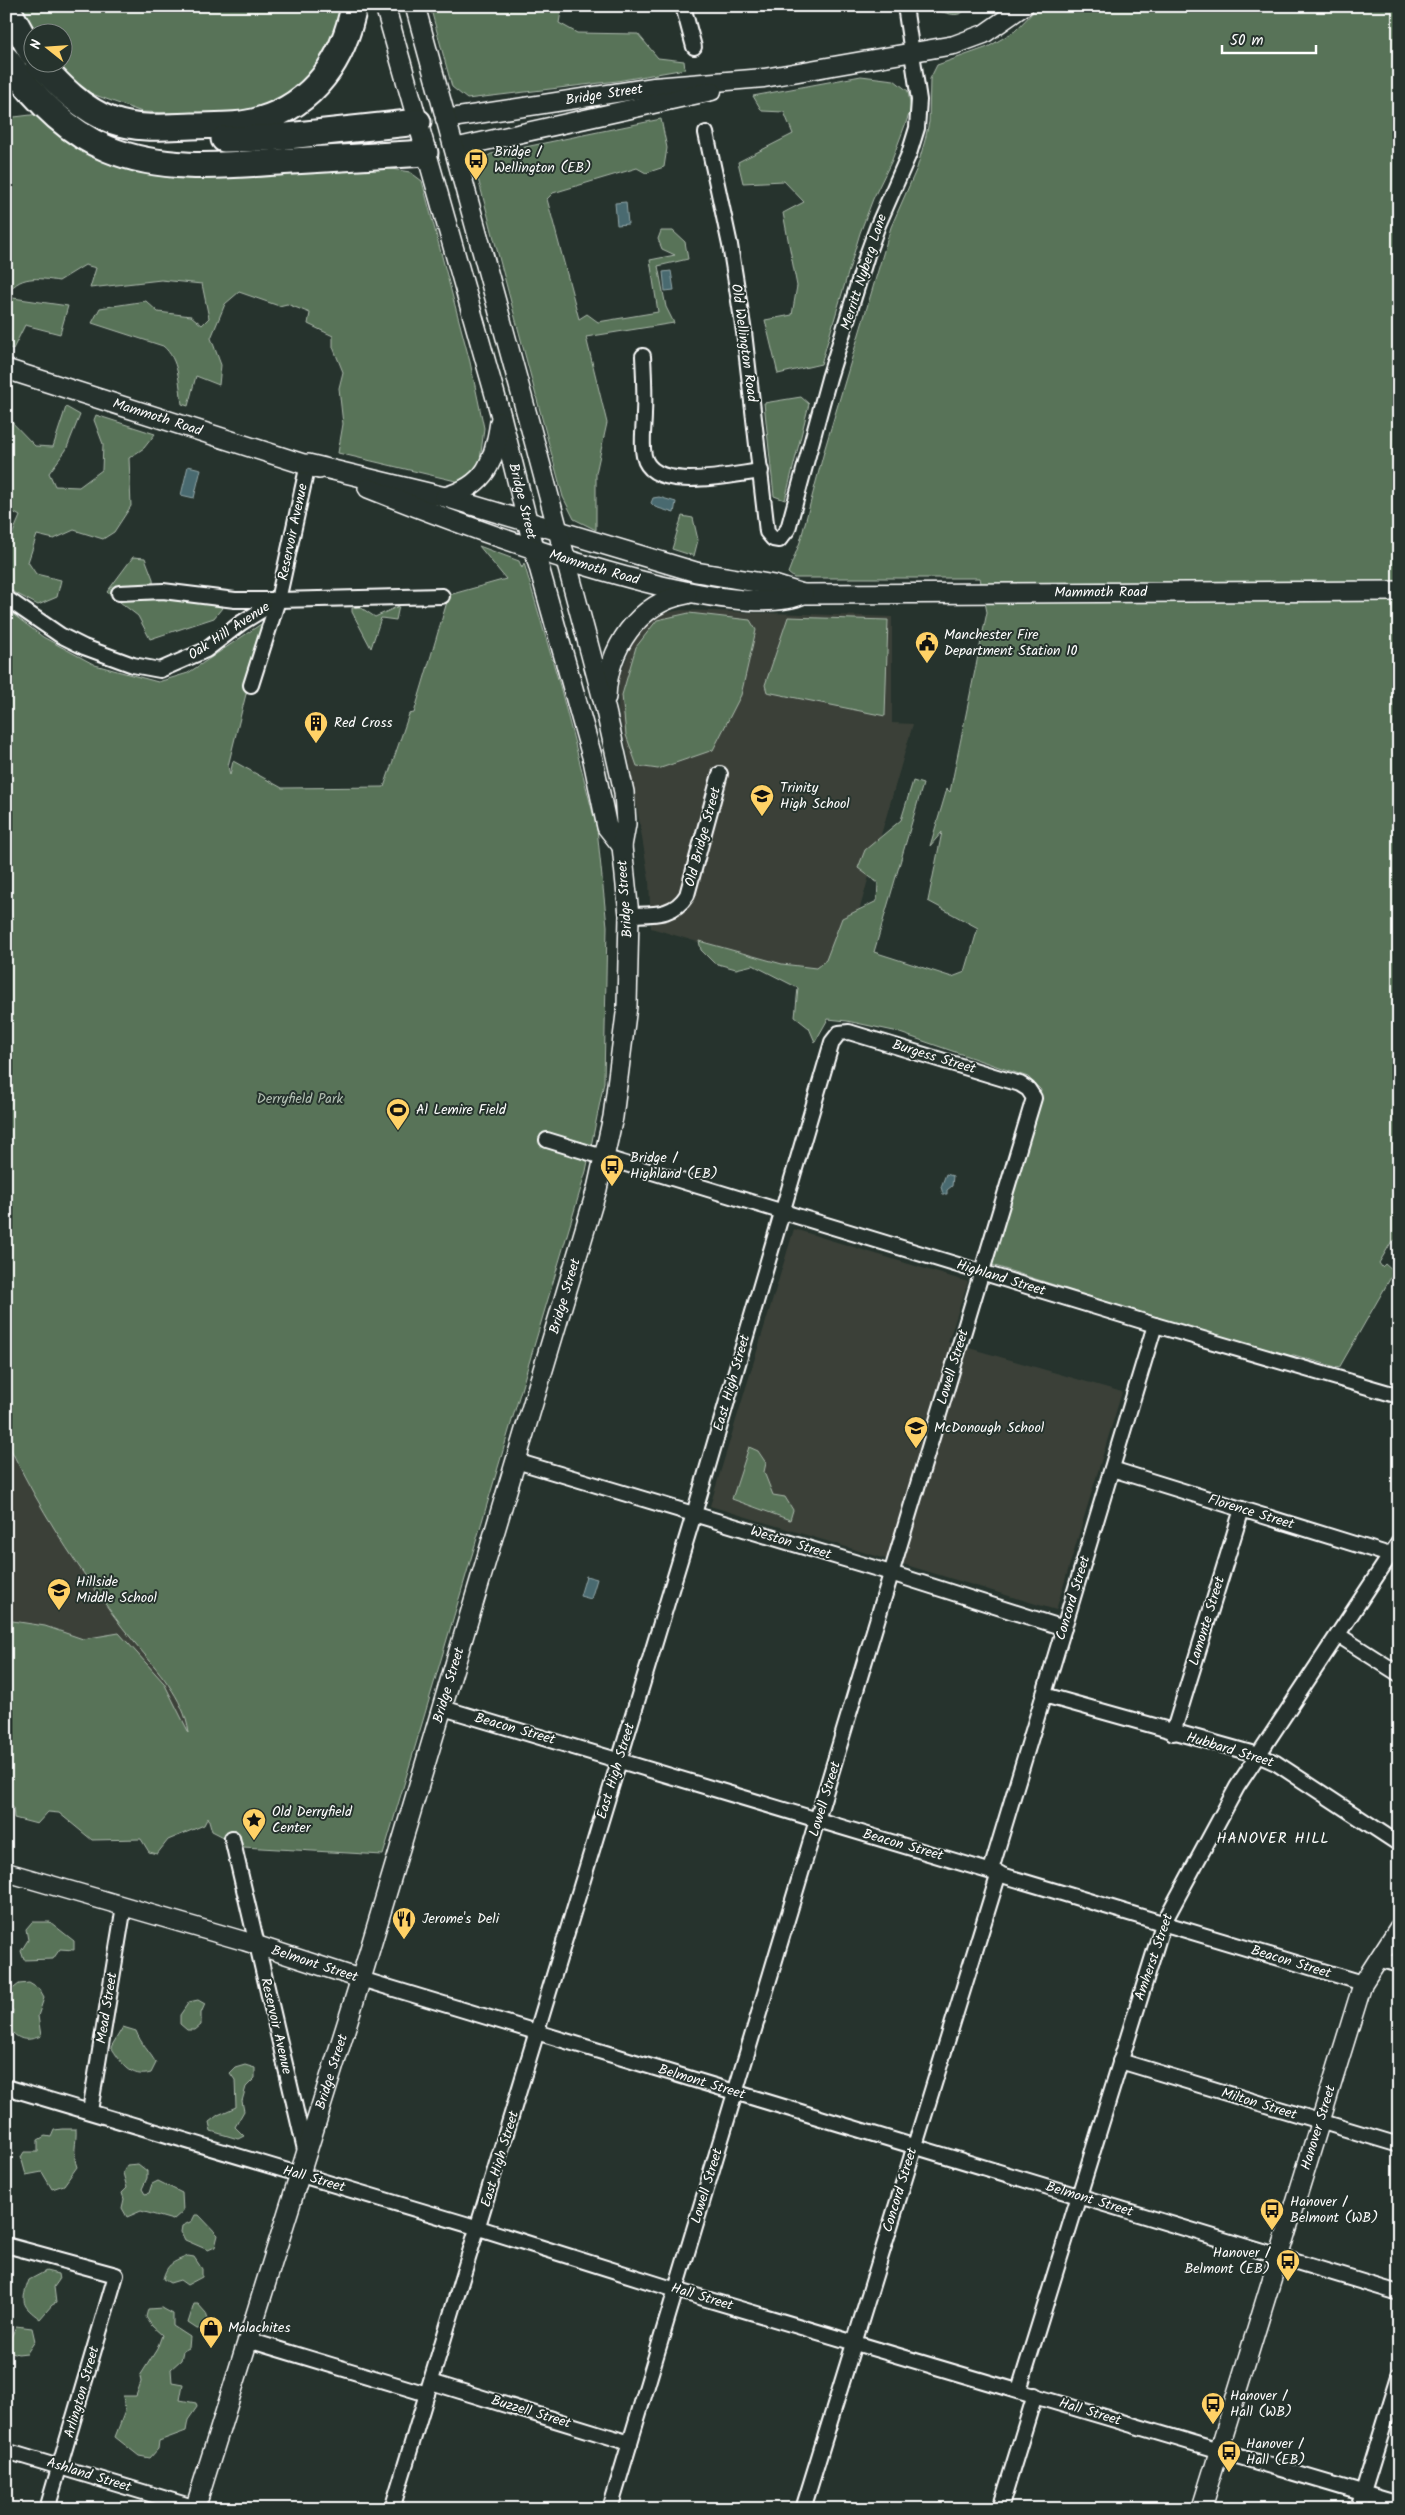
<svg xmlns="http://www.w3.org/2000/svg" width="1405" height="2515" font-family="Kalam,sans-serif">
<style>
.built{fill:#3a4138}
.green{fill:#587359;stroke:#acb9ac}
.water{fill:#496b6f;stroke:#92a6a9}
.lines{fill:none;stroke-linecap:round;stroke-linejoin:round}
.minor-casing{stroke:#fff;stroke-width:18}
.tertiary-casing{stroke:#fff;stroke-width:21}
.secondary-casing{stroke:#fff;stroke-width:22}
.motorway-casing{stroke:#fff;stroke-width:29}
.minor{stroke:#26332d;stroke-width:14}
.tertiary{stroke:#26332d;stroke-width:18}
.secondary{stroke:#26332d;stroke-width:19}
.motorway{stroke:#26332d;stroke-width:25}
.labels{text-anchor:middle;dominant-baseline:central;stroke-width:4;stroke-linejoin:round;paint-order:stroke}
.street-label{font-size:14px;fill:#fff;stroke:#26332d}
.poi-label{font-size:14px;fill:#fff;stroke:#26332d;text-anchor:start}
.park-label{font-size:14px;fill:#b4c0b4;stroke:#26332d}
.neighbourhood-label{font-size:15px;letter-spacing:1px;fill:#fff;stroke:#26332d}
</style>
<rect width="100%" height="100%" fill="#26332d"/>
<filter id="ink" filterUnits="userSpaceOnUse"><feTurbulence type="fractalNoise" baseFrequency=".02" numOctaves="2"/><feDisplacementMap in="SourceGraphic" scale="10" xChannelSelector="R" yChannelSelector="G"/><feConvolveMatrix kernelMatrix="1 2 1 2 8 2 1 2 1" color-interpolation-filters="sRGB"/></filter>
<g filter="url(#ink)">
<!-- built -->
<g class="built">
<polygon points="681,610 892,617 892,723 913,724 838,984 651,928 649,880 628,753 618,709 619,678 633,642 648,624 661,614"/>
<polygon points="794,1229 968,1282 948,1342 1122,1392 1056,1610 710,1506"/>
<polygon points="6,1440 22,1473 88,1580 134,1642 157,1669 178,1699 188,1722 209,1821 6,1792"/>
</g>
<!-- green -->
<g class="green">
<polygon points="17,6 344,6 344,15 317,71 284,98 233,115 142,112 84,91 53,63 62,62 62,32 33,32"/>
<polygon points="430,6 562,6 559,23 577,33 638,34 658,58 684,61 685,69 617,81 467,99 452,87"/>
<path d="M 917,6 L 969,6 C 958,20 951,13 937,11 C 930,10 925,12 917,10 Z"/>
<polygon points="1039,6 1399,6 1399,1239 1392,1241 1379,1263 1382,1267 1385,1264 1394,1272 1339,1368 1294,1355 1287,1356 1157,1318 992,1265 1041,1090 1028,1077 894,1031 847,1021 828,1019 815,1042 809,1028 795,1017 798,988 753,965 736,969 714,963 701,950 699,941 782,964 816,968 826,960 842,918 877,901 878,883 858,868 865,850 901,820 913,781 923,784 874,952 952,977 965,972 978,928 928,901 942,832 930,846 947,789 950,792 987,612 980,578 794,578 788,573 800,542 825,448 891,227 917,168 925,140 929,122 930,79 937,65 988,47 1015,31"/>
<polygon points="861,76 894,80 908,91 911,109 892,160 873,199 860,233 821,364 778,374 765,320 792,315 797,286 783,213 804,202 784,181 743,183 738,162 793,134 784,112 762,111 753,96"/>
<path d="M 39,114 L 101,157 L 379,167 L 410,172 L 422,181 L 470,362 L 484,428 L 480,461 L 470,478 L 460,482 L 338,453 L 343,424 L 339,388 L 343,372 L 333,347 L 333,336 L 308,324 L 310,313 L 287,304 L 279,306 L 239,292 L 225,304 L 211,338 L 221,365 L 219,385 L 196,376 L 188,406 L 182,404 C 179,383 179,359 163,346 L 92,323 L 100,308 L 146,301 L 158,312 L 191,316 L 202,325 L 209,318 L 202,284 L 161,280 L 90,288 L 96,268 L 85,265 L 59,281 C 39,278 18,274 6,296 L 6,118 Z"/>
<polygon points="661,119 667,148 664,167 646,173 637,168 553,193 547,199 579,319 587,314 598,322 658,312 650,260 675,255 662,249 658,239 661,231 673,231 685,242 688,259 658,266 666,307 674,323 586,337 607,423 596,473 596,530 574,519 563,497 476,171 480,161 491,154"/>
<polygon points="6,297 68,306 60,334 25,325 13,349 6,347"/>
<polygon points="801,397 809,404 785,500 774,496 764,403"/>
<polygon points="66,407 80,415 66,450 49,473 55,486 79,487 102,470 103,444 94,420 96,415 155,434 144,448 129,458 131,506 114,532 103,539 74,530 54,539 37,535 28,562 36,574 61,580 57,597 38,605 6,588 6,541 9,542 20,516 6,508 6,416 35,446 53,447"/>
<polygon points="682,516 693,518 698,540 694,556 672,549"/>
<path d="M 479,546 L 519,561 L 522,568 L 524,563 L 560,686 L 597,829 L 607,926 L 604,1082 L 586,1171 L 383,1855 L 243,1847 L 212,1831 L 208,1817 L 204,1825 L 168,1840 L 157,1854 L 149,1852 L 141,1839 L 92,1840 L 59,1813 L 48,1812 L 37,1824 L 14,1818 L 13,1807 L 6,1804 L 6,1620 L 45,1626 L 83,1639 L 119,1633 L 164,1683 L 189,1733 C 184,1697 157,1670 135,1643 C 118,1623 104,1602 89,1581 C 58,1537 29,1489 6,1439 L 6,609 L 43,637 L 95,665 L 158,682 L 188,673 L 264,622 L 228,766 L 230,775 L 233,761 L 282,788 L 384,787 L 409,714 L 414,713 L 449,595 L 506,579 Z"/>
<path d="M 133,557 L 145,558 L 153,579 L 154,600 C 174,599 207,594 222,608 L 214,618 L 150,639 L 138,616 L 107,592 Z"/>
<polygon points="399,606 396,620 381,618 371,648 352,612 352,608 360,607 375,617"/>
<polygon points="689,613 750,620 756,630 741,695 713,750 658,769 637,766 626,735 622,695 636,647 657,620"/>
<polygon points="788,617 888,620 885,716 767,692 765,685"/>
<polygon points="749,1447 758,1451 766,1463 764,1472 773,1495 785,1497 793,1510 790,1520 732,1499"/>
<polygon points="32,1922 50,1922 74,1941 74,1950 60,1949 53,1959 24,1960 21,1951 28,1940 26,1929"/>
<path d="M 29,1983 L 39,1989 L 44,1998 L 38,2016 L 41,2036 C 28,2041 20,2041 11,2031 L 13,2010 L 6,2005 L 6,1994 L 19,1984 Z"/>
<polygon points="198,2000 205,2004 201,2013 201,2025 195,2030 187,2030 180,2024 180,2015 189,2002"/>
<path d="M 123,2027 L 136,2031 C 141,2044 149,2051 156,2063 L 151,2073 C 130,2079 121,2062 111,2047 Z"/>
<polygon points="245,2065 255,2068 255,2078 246,2087 242,2101 244,2111 235,2127 244,2136 238,2139 211,2131 209,2122 218,2115 236,2107 235,2080 230,2073 235,2068"/>
<path d="M 62,2129 L 76,2129 C 77,2142 72,2155 77,2167 L 64,2185 L 52,2189 L 42,2172 L 26,2175 L 21,2157 L 24,2152 L 38,2152 L 38,2140 L 45,2136 L 51,2137 L 54,2130 Z"/>
<polygon points="138,2164 147,2171 147,2178 142,2189 145,2194 149,2193 152,2184 158,2181 182,2193 183,2211 173,2220 141,2211 127,2217 122,2208 124,2199 122,2193 127,2188 123,2173 127,2165"/>
<polygon points="195,2215 199,2215 218,2235 215,2247 208,2250 185,2240 181,2232 182,2226 192,2221"/>
<path d="M 188,2256 L 194,2257 L 202,2269 L 202,2277 L 187,2285 L 180,2280 L 170,2283 L 163,2279 C 167,2263 174,2262 188,2256 Z"/>
<path d="M 46,2271 L 58,2274 L 59,2280 L 54,2287 L 56,2303 L 52,2305 L 40,2319 C 21,2305 21,2302 29,2280 Z"/>
<polygon points="194,2304 198,2304 206,2313 209,2323 206,2328 197,2329 188,2323"/>
<polygon points="162,2308 173,2314 173,2326 190,2337 189,2348 183,2351 181,2360 171,2369 172,2382 183,2384 180,2400 196,2403 197,2407 188,2420 186,2431 159,2441 158,2449 150,2458 139,2456 115,2437 125,2411 123,2396 136,2396 141,2382 140,2376 157,2349 162,2335 152,2326 146,2317 148,2309"/>
<polygon points="16,2326 32,2328 35,2341 27,2353 18,2354 12,2352 8,2345"/>
</g>
<!-- water -->
<g class="water">
<polygon points="626,202 628,224 617,225 615,203"/>
<polygon points="671,271 674,290 665,291 663,272"/>
<polygon points="188,466 201,469 194,498 181,495"/>
<polygon points="659,497 676,502 674,513 655,507 651,503 653,498"/>
<polygon points="946,1174 953,1176 952,1186 947,1190 947,1194 943,1194 941,1187"/>
<polygon points="586,1576 597,1579 591,1599 580,1596"/>
</g>
<g class="lines">
<!-- minor casing -->
<g class="minor-casing">
<g id="minor">
<polyline points="683,6 694,47"/>
<polyline points="706,133 730,245 744,332 767,532 773,539 779,540 788,529 829,378 867,255 878,225 909,154 917,128 919,100 905,6"/>
<path d="M 643,356 C 644,375 645,394 644,414 C 644,428 641,442 644,456 C 652,494 734,474 761,471"/>
<polyline points="119,593 163,591 235,600 277,600"/>
<polyline points="6,598 60,635 84,647 133,665 160,670 206,650 241,623 278,600 442,596"/>
<polyline points="251,685 278,600 308,464"/>
<path d="M 629,915 C 653,914 673,917 687,895 L 720,774"/>
<polyline points="547,1140 1155,1325 1399,1396"/>
<polyline points="516,1461 881,1570 1064,1628"/>
<polyline points="1112,1469 1390,1555"/>
<polyline points="1338,1635 1399,1674"/>
<polyline points="1044,1695 1258,1755 1276,1763 1399,1844"/>
<polyline points="443,1708 1363,1983"/>
<polyline points="1173,1733 1242,1509"/>
<polyline points="232,1838 306,2154"/>
<polyline points="991,1870 1155,1325"/>
<polyline points="1378,1959 1399,1965"/>
<path id="s1" d="M 361,1979 L 1399,2293"/>
<polyline points="1120,2061 1399,2145"/>
<polyline points="6,2087 479,2228 676,2290 1399,2504"/>
<polyline points="90,2111 124,1906"/>
<polyline points="6,2245 116,2275 47,2509"/>
<polyline points="248,2340 427,2394"/>
<polyline points="431,2382 630,2443"/>
<polyline points="1019,2390 1163,1924 1237,1787 1399,1542"/>
<polyline points="6,2451 200,2509"/>
<polyline points="392,2509 694,1514 832,1042 839,1033 849,1032 1020,1084 1028,1089 1034,1098 610,2509"/>
<polyline points="803,2509 999,1873"/>
<polyline points="1000,2509 1035,2395"/>
<polyline points="1358,2509 1399,2376"/>
</g>
</g>
<!-- tertiary casing -->
<g class="tertiary-casing">
<g id="tertiary">
<path id="s2" d="M 445,119 L 654,87 L 764,78 L 954,45 L 984,34 L 1024,6"/>
<polyline points="454,148 712,91"/>
<path id="s3" d="M 6,1872 L 244,1941 L 361,1979"/>
<path id="s4" d="M 1201,2509 L 1363,1983 L 1399,1927"/>
</g>
</g>
<!-- secondary casing -->
<g class="secondary-casing">
<g id="secondary">
<path id="s5" d="M 385,6 L 501,416 L 537,560 L 593,760 L 607,827 L 622,846"/>
<path id="s6" d="M 6,369 L 319,469"/>
<path id="s7" d="M 308,464 L 445,497 L 696,572 L 774,585 L 803,594 L 1399,591"/>
<path id="s8" d="M 368,488 C 448,520 730,629 803,594"/>
<path d="M 445,497 C 487,485 494,462 500,422"/>
<path d="M 606,697 C 608,649 637,603 687,594"/>
<path id="s9" d="M 195,2509 L 364,1969 L 597,1189 L 613,1117 L 627,1006 L 629,915 L 622,846 L 626,824 L 624,792 L 606,711 L 535,444 L 415,6"/>
</g>
</g>
<!-- motorway casing -->
<g class="motorway-casing">
<g id="motorway">
<polyline points="6,6 32,53"/>
<path d="M 6,59 C 31,94 67,133 108,149 C 166,173 231,165 292,161 C 337,158 381,156 425,153"/>
<path d="M 38,62 C 60,86 82,110 113,121 C 139,130 164,127 192,126 C 214,125 238,127 260,120 C 314,104 344,59 354,6"/>
<polyline points="224,139 269,138 418,122"/>
</g>
</g>
<!-- minor -->
<use href="#minor" class="minor"/>
<!-- tertiary -->
<use href="#tertiary" class="tertiary"/>
<!-- secondary -->
<use href="#secondary" class="secondary"/>
<!-- motorway -->
<use href="#motorway" class="motorway"/>
</g>
</g>
<!-- icons -->
<defs>
<g id="bus-pin" transform="scale(1.25)"><path d="M0 17L-7.5 6A9.5 9.5 0 1 1 7.5 6Z" fill="#ffd166" stroke="#26332d"/><path d="M-5-6H5V4H4V6H2V4H-2V6H-4V4H-5ZM-3.5-4V0h7V-4ZM-3.5 1.2v1.5H-2V1.2ZM2 1.2v1.5H3.5V1.2Z" fill="#111"/></g>
<g id="civic-pin" transform="scale(1.25)"><path d="M0 17L-7.5 6A9.5 9.5 0 1 1 7.5 6Z" fill="#ffd166" stroke="#26332d"/><path d="M-.6-6.5H3V-4.5H.6V-3L4-1V1h2V6H-6V1h2V-1L-.6-3ZM-1.2 2.5V6h2.4V2.5Z" fill="#111"/></g>
<g id="building-pin" transform="scale(1.25)"><path d="M0 17L-7.5 6A9.5 9.5 0 1 1 7.5 6Z" fill="#ffd166" stroke="#26332d"/><path d="M-4-6H4V6H1V3H-1V6H-4ZM-2.5-4.3h1.7v1.8h-1.7ZM.8-4.3h1.7v1.8H.8ZM-2.5-1h1.7V.8h-1.7ZM.8-1h1.7V.8H.8Z" fill="#111"/></g>
<g id="school-pin" transform="scale(1.25)"><path d="M0 17L-7.5 6A9.5 9.5 0 1 1 7.5 6Z" fill="#ffd166" stroke="#26332d"/><path d="M0-5L7-2L0 1L-7-2ZM-4 1L0 2.5L4 1V4Q0 6-4 4Z" fill="#111"/></g>
<g id="stadium-pin" transform="scale(1.25)"><path d="M0 17L-7.5 6A9.5 9.5 0 1 1 7.5 6Z" fill="#ffd166" stroke="#26332d"/><path d="M0-5a6.5 5 0 1 0 0 10a6.5 5 0 1 0 0-10ZM-3.5-1.8h7v3.6h-7Z" fill="#111"/></g>
<g id="sight-pin" transform="scale(1.25)"><path d="M0 17L-7.5 6A9.5 9.5 0 1 1 7.5 6Z" fill="#ffd166" stroke="#26332d"/><path d="M0-6L1.8-2.2L6-1.7L2.9 1.2L3.7 5.4L0 3.3L-3.7 5.4L-2.9 1.2L-6-1.7L-1.8-2.2Z" fill="#111"/></g>
<g id="restaurant-pin" transform="scale(1.25)"><path d="M0 17L-7.5 6A9.5 9.5 0 1 1 7.5 6Z" fill="#ffd166" stroke="#26332d"/><path d="M-5-6h1v4h1v-4h1v4h1v-4h1v5L-1.5 .5V6h-2V.5L-5-1ZM5-6V6H3V1.5H1.5Q1.5-4 5-6Z" fill="#111"/></g>
<g id="shop-pin" transform="scale(1.25)"><path d="M0 17L-7.5 6A9.5 9.5 0 1 1 7.5 6Z" fill="#ffd166" stroke="#26332d"/><path d="M-5-2.5h2.3a2.7 3.5 0 0 1 5.4 0H5L5.5 6h-11ZM-1.5-2.5h3a1.5 2.3 0 0 0-3 0Z" fill="#111"/></g>
</defs>
<g fill-rule="evenodd">
<use href="#bus-pin" x="476" y="160"/>
<use href="#civic-pin" x="927" y="643"/>
<use href="#building-pin" x="316" y="723"/>
<use href="#school-pin" x="762" y="796"/>
<use href="#stadium-pin" x="398" y="1110"/>
<use href="#bus-pin" x="612" y="1166"/>
<use href="#school-pin" x="916" y="1428"/>
<use href="#school-pin" x="59" y="1590"/>
<use href="#sight-pin" x="254" y="1820"/>
<use href="#restaurant-pin" x="404" y="1919"/>
<use href="#bus-pin" x="1272" y="2210"/>
<use href="#bus-pin" x="1288" y="2261"/>
<use href="#shop-pin" x="211" y="2328"/>
<use href="#bus-pin" x="1213" y="2404"/>
<use href="#bus-pin" x="1229" y="2452"/>
</g>
<g class="labels">
<!-- street labels -->
<g class="street-label">
<text stroke="none"><textPath href="#s2" startOffset="161">Bridge Street</textPath></text>
<text transform="translate(864 272) rotate(-72)">Merritt Nyberg Lane</text>
<text transform="translate(744 343) rotate(82)">Old Wellington Road</text>
<text stroke="none"><textPath href="#s6" startOffset="159">Mammoth Road</textPath></text>
<text stroke="none"><textPath href="#s5" startOffset="514">Bridge Street</textPath></text>
<text transform="translate(293 532) rotate(-78)">Reservoir Avenue</text>
<text stroke="none"><textPath href="#s8" startOffset="240">Mammoth Road</textPath></text>
<text stroke="none"><textPath href="#s7" startOffset="810">Mammoth Road</textPath></text>
<text transform="translate(229 631) rotate(-33)">Oak Hill Avenue</text>
<text transform="translate(703 837) rotate(-75)">Old Bridge Street</text>
<text transform="translate(625 899) rotate(-94)">Bridge Street</text>
<text transform="translate(934 1057) rotate(17)">Burgess Street</text>
<text transform="translate(1001 1278) rotate(17)">Highland Street</text>
<text stroke="none"><textPath href="#s9" startOffset="1268">Bridge Street</textPath></text>
<text transform="translate(953 1367) rotate(-73)">Lowell Street</text>
<text transform="translate(732 1383) rotate(-74)">East High Street</text>
<text transform="translate(1251 1512) rotate(17)">Florence Street</text>
<text transform="translate(791 1543) rotate(17)">Weston Street</text>
<text transform="translate(1073 1598) rotate(-73)">Concord Street</text>
<text transform="translate(1207 1621) rotate(-73)">Lamonte Street</text>
<text stroke="none"><textPath href="#s9" startOffset="862">Bridge Street</textPath></text>
<text transform="translate(515 1729) rotate(16)">Beacon Street</text>
<text transform="translate(1230 1750) rotate(17)">Hubbard Street</text>
<text transform="translate(616 1771) rotate(-73)">East High Street</text>
<text transform="translate(825 1799) rotate(-73)">Lowell Street</text>
<text transform="translate(903 1845) rotate(16)">Beacon Street</text>
<text transform="translate(1154 1957) rotate(-71)">Amherst Street</text>
<text transform="translate(1291 1962) rotate(17)">Beacon Street</text>
<text stroke="none"><textPath href="#s3" startOffset="322">Belmont Street</textPath></text>
<text transform="translate(107 2008) rotate(-81)">Mead Street</text>
<text transform="translate(276 2026) rotate(77)">Reservoir Avenue</text>
<text stroke="none"><textPath href="#s9" startOffset="458">Bridge Street</textPath></text>
<text stroke="none"><textPath href="#s1" startOffset="356">Belmont Street</textPath></text>
<text transform="translate(1259 2104) rotate(17)">Milton Street</text>
<text stroke="none"><textPath href="#s4" startOffset="399">Hanover Street</textPath></text>
<text transform="translate(500 2159) rotate(-73)">East High Street</text>
<text transform="translate(314 2179) rotate(16)">Hall Street</text>
<text transform="translate(707 2186) rotate(-73)">Lowell Street</text>
<text transform="translate(900 2190) rotate(-73)">Concord Street</text>
<text stroke="none"><textPath href="#s1" startOffset="761">Belmont Street</textPath></text>
<text transform="translate(702 2297) rotate(17)">Hall Street</text>
<text transform="translate(82 2392) rotate(-74)">Arlington Street</text>
<text transform="translate(531 2412) rotate(17)">Buzzell Street</text>
<text transform="translate(1090 2412) rotate(17)">Hall Street</text>
<text transform="translate(89 2475) rotate(17)">Ashland Street</text>
</g>
<!-- poi labels -->
<g class="poi-label">
<text x="494" y="152">Bridge /<tspan x="494" dy="16">Wellington (EB)</tspan></text>
<text x="944" y="635">Manchester Fire<tspan x="944" dy="16">Department Station 10</tspan></text>
<text x="334" y="723">Red Cross</text>
<text x="780" y="788">Trinity<tspan x="780" dy="16">High School</tspan></text>
<text x="416" y="1110">Al Lemire Field</text>
<text x="630" y="1158">Bridge /<tspan x="630" dy="16">Highland (EB)</tspan></text>
<text x="934" y="1428">McDonough School</text>
<text x="76" y="1582">Hillside<tspan x="76" dy="16">Middle School</tspan></text>
<text x="272" y="1812">Old Derryfield<tspan x="272" dy="16">Center</tspan></text>
<text x="422" y="1919">Jerome's Deli</text>
<text x="1290" y="2202">Hanover /<tspan x="1290" dy="16">Belmont (WB)</tspan></text>
<text x="1270" y="2253" text-anchor="end">Hanover /<tspan x="1270" dy="16">Belmont (EB)</tspan></text>
<text x="228" y="2328">Malachites</text>
<text x="1230" y="2396">Hanover /<tspan x="1230" dy="16">Hall (WB)</tspan></text>
<text x="1246" y="2444">Hanover /<tspan x="1246" dy="16">Hall (EB)</tspan></text>
</g>
<!-- park labels -->
<g class="park-label">
<text x="300" y="1099">Derryfield Park</text>
</g>
<!-- neighbourhood labels -->
<g class="neighbourhood-label">
<text x="1273" y="1839">HANOVER HILL</text>
</g>
</g>
<!-- margin -->
<rect width="1405" height="2515" fill="none" stroke="#26332d" stroke-width="25"/>
<rect x="12" y="12" width="1380" height="2490" fill="none" stroke="#fff" stroke-width="2" filter="url(#ink)"/>
<!-- north arrow -->
<g transform="translate(48 48) rotate(287)"><circle r="24" fill="#26332d" stroke="#7d8581"/>
<path d="M0-4L9 19L0 12L-9 19Z" fill="#ffd166"/>
<text y="-8" font-size="14" font-weight="bold" text-anchor="middle" fill="#ffffff">N</text>
</g>
<!-- scale -->
<path d="M1222 45v8h94v-8" fill="none" stroke="#ffffff" stroke-width="2.5"/>
<text x="1230" y="45" font-size="15" fill="#ffffff" stroke="#26332d" stroke-width="4" paint-order="stroke">50 m</text>
</svg>
